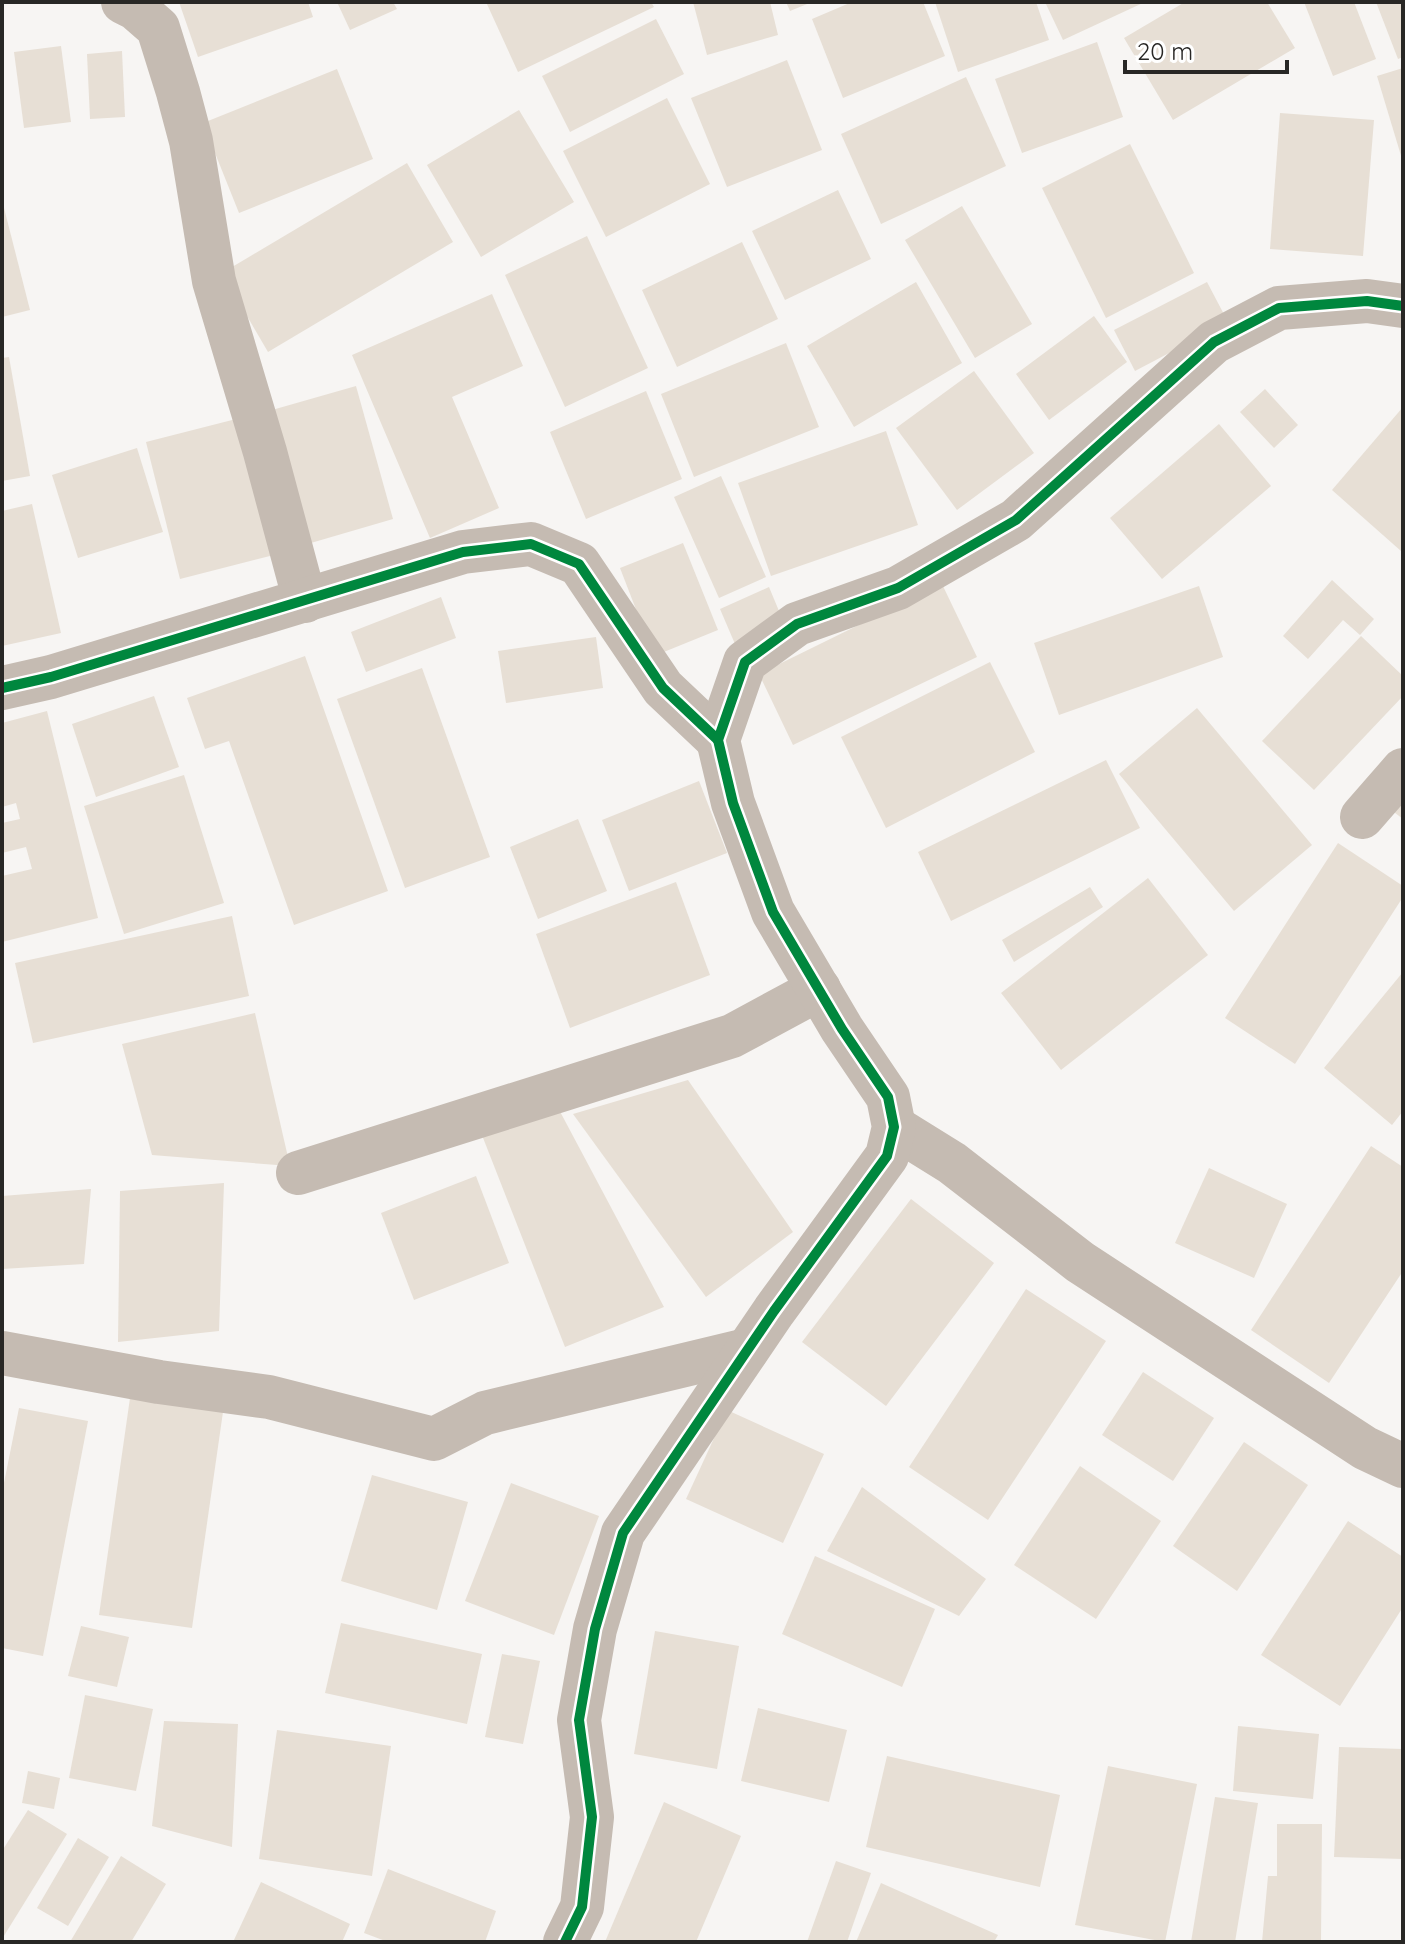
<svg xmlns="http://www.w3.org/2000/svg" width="1405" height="1944" font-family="Quicksand,sans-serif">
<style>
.building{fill:#e7dfd5}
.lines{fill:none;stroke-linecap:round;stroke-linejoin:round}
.street{stroke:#c5bbb2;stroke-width:44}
.cycleway-casing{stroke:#fff;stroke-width:15}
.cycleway{stroke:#00873e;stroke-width:10}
</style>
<rect width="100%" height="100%" fill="#f7f5f3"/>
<!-- building -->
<g class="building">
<polygon points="179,2 308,2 313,17 198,57"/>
<polygon points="337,2 393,2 397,9 350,30"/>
<polygon points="486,2 651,2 654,7 518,72"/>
<polygon points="693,2 770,2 778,35 707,55"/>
<polygon points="786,2 812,2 790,11"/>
<polygon points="852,2 923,2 945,56 843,98 812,19"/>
<polygon points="935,2 1036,2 1049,40 958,72"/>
<polygon points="1045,2 1145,2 1063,40"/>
<polygon points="1185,2 1267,2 1295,48 1173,120 1124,38"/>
<polygon points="1304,2 1354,2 1376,59 1333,76"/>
<polygon points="1376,2 1403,2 1403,57 1398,59"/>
<polygon points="656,19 684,74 570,132 542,76"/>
<polygon points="1097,42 1123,117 1022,153 995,79"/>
<polygon points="61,46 71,122 24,128 14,52"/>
<polygon points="122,51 125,117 90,119 87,54"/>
<polygon points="787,60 822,150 727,187 691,98"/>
<polygon points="1403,68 1403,159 1402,159 1377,76"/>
<polygon points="337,69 373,159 239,213 203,123"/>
<polygon points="966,77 1006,166 881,224 841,134"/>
<polygon points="667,98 710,184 606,237 563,151"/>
<polygon points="519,110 574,202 481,257 427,165"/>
<polygon points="1280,113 1374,120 1363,256 1270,249"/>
<polygon points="1130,144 1194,273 1106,318 1042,188"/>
<polygon points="407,163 453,242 268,352 222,273"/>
<polygon points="838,190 871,259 785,300 752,231"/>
<polygon points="2,200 30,310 2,317"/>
<polygon points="962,206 1032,324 975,358 905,240"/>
<polygon points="587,236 648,368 565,407 505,275"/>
<polygon points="742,242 778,319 677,367 642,290"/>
<polygon points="916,282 962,363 854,427 807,346"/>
<polygon points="1207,282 1228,322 1135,371 1114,330"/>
<polygon points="492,294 523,366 452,397 499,508 430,538 352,355"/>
<polygon points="1094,316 1127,362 1049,420 1016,374"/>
<polygon points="786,343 819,427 694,477 661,394"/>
<polygon points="9,357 30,476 2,481 2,358"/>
<polygon points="974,371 1034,453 957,510 896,428"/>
<polygon points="356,386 393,519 304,545 265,412"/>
<polygon points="1265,389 1298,425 1274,448 1240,412"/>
<polygon points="646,391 682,479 586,519 550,432"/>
<polygon points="1403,407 1403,549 1401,551 1332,490"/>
<polygon points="240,418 274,555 180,579 146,442"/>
<polygon points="1219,424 1271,486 1162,579 1110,518"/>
<polygon points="886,431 918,525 771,576 738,483"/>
<polygon points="137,448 163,532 78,558 52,475"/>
<polygon points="721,476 766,577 719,598 674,497"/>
<polygon points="32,504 61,633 2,646 2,511"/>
<polygon points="683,543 718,630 654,656 620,568"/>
<polygon points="1332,580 1374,619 1360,635 1343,620 1308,659 1283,636"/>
<polygon points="942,584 977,657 793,745 759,674"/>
<polygon points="1199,586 1223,657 1059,715 1034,643"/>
<polygon points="769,587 784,623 735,644 720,609"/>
<polygon points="441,597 456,638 366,672 351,632"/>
<polygon points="1361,636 1403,676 1403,696 1314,790 1262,741"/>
<polygon points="596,637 603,688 506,703 498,651"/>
<polygon points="305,656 388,891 294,925 229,741 205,749 187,698"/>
<polygon points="990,662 1035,752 886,828 841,737"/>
<polygon points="422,668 490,857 405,888 337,699"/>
<polygon points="154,696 179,767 96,797 72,724"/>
<polygon points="1197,708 1312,845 1234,911 1119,774"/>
<polygon points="47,711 98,918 2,942 2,876 32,869 26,847 2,853 2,823 20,819 16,803 2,807 2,723"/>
<polygon points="1106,760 1140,828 951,921 918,852"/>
<polygon points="184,775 224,903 124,934 84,806"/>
<polygon points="699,781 727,853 629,891 602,820"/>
<polygon points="1403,782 1403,819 1386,806"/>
<polygon points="578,819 607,891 538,919 510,847"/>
<polygon points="1338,843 1403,886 1403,897 1295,1064 1225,1018"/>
<polygon points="1148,878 1208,955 1061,1070 1001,993"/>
<polygon points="676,882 710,975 570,1028 536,934"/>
<polygon points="1090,887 1103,907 1014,962 1002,940"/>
<polygon points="232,916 249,996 33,1043 15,963"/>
<polygon points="1403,972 1403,1111 1392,1125 1324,1068"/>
<polygon points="255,1013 290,1166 152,1155 122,1044"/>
<polygon points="688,1080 793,1232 706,1297 573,1114"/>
<polygon points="556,1104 664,1307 565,1347 478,1125"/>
<polygon points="1371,1146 1403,1167 1403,1271 1329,1383 1251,1330"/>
<polygon points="1209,1168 1287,1204 1254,1278 1175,1243"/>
<polygon points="476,1176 509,1263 414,1300 381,1213"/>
<polygon points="224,1183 219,1331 118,1342 120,1191"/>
<polygon points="91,1189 84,1264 2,1269 2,1196"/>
<polygon points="911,1199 994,1263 886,1406 802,1342"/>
<polygon points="1026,1289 1106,1341 988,1520 909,1467"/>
<polygon points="1143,1372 1214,1418 1173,1481 1102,1435"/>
<polygon points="131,1391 224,1405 192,1628 99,1615"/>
<polygon points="19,1408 88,1421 43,1656 2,1648 2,1493"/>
<polygon points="727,1410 824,1454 783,1543 686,1499"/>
<polygon points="1244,1442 1308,1485 1237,1591 1173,1546"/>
<polygon points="1080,1466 1161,1521 1096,1619 1014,1565"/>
<polygon points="372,1475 468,1502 437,1610 341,1581"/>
<polygon points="511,1483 599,1516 554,1635 465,1601"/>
<polygon points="862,1487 986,1579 959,1616 827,1551"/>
<polygon points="1348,1521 1403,1557 1403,1607 1340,1706 1261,1655"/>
<polygon points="815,1556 935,1609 902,1687 782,1634"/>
<polygon points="341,1623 482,1654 467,1724 325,1693"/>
<polygon points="81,1626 129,1637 117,1687 68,1676"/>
<polygon points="655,1631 739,1646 717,1769 634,1754"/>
<polygon points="502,1654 540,1661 523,1744 485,1737"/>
<polygon points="85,1695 153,1709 136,1791 69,1778"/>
<polygon points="758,1708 847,1730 829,1802 741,1781"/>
<polygon points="164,1721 238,1724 232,1847 152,1826"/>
<polygon points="1238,1726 1319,1734 1313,1799 1233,1791"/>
<polygon points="277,1730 391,1746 372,1876 259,1859"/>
<polygon points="1339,1747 1403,1749 1403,1859 1334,1857"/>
<polygon points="887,1756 1060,1795 1040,1887 866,1847"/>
<polygon points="1108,1766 1197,1784 1165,1942 1075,1925"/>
<polygon points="28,1771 60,1778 54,1809 22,1803"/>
<polygon points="1215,1797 1258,1803 1235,1942 1191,1942"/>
<polygon points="664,1802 741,1836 696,1942 605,1942"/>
<polygon points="28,1810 67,1834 2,1939 2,1851"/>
<polygon points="1277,1824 1322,1824 1321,1942 1262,1942 1268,1876 1277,1876"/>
<polygon points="78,1838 109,1857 68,1926 37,1908"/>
<polygon points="121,1856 166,1884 131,1942 70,1942"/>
<polygon points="836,1861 871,1873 847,1942 807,1942"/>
<polygon points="388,1869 496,1911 485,1942 388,1942 364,1933"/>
<polygon points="261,1882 350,1924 342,1942 233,1942"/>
<polygon points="881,1883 998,1935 994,1942 856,1942"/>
</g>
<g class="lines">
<!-- street -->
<g class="street">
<polyline points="123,2 135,8 158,28 178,92 191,141 214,281 265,452 305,601"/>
<polyline points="2,688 51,677 463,552 531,544 579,564 663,688 718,740"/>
<polyline points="1362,817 1403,770"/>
<polyline points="894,1127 952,1163 1080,1262 1365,1448 1403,1466"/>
<polyline points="298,1173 732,1036 819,989"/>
<polyline points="2,1353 159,1382 269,1397 434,1439 485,1413 747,1350"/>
<polyline points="565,1942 582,1907 592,1817 579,1720 595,1629 623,1533 774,1311 887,1156 894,1127 888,1097 842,1029 773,912 733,803 718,740 745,662 797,624 898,588 1016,520 1214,342 1279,308 1367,301 1403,306"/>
</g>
<!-- cycleway casing -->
<g class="cycleway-casing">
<g id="cycleway">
<polyline points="2,688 51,677 463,552 531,544 579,564 663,688 718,740"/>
<polyline points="565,1942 582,1907 592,1817 579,1720 595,1629 623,1533 774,1311 887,1156 894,1127 888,1097 842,1029 773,912 733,803 718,740 745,662 797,624 898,588 1016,520 1214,342 1279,308 1367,301 1403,306"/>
</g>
</g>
<!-- cycleway -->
<use href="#cycleway" class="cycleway"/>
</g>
<!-- border -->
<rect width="1405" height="1944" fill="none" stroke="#282725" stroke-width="8"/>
<!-- scale -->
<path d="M1125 60v12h162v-12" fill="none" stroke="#282725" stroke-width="4"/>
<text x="1137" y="60" font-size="24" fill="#282725" stroke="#ffffff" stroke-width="6" paint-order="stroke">20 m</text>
</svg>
